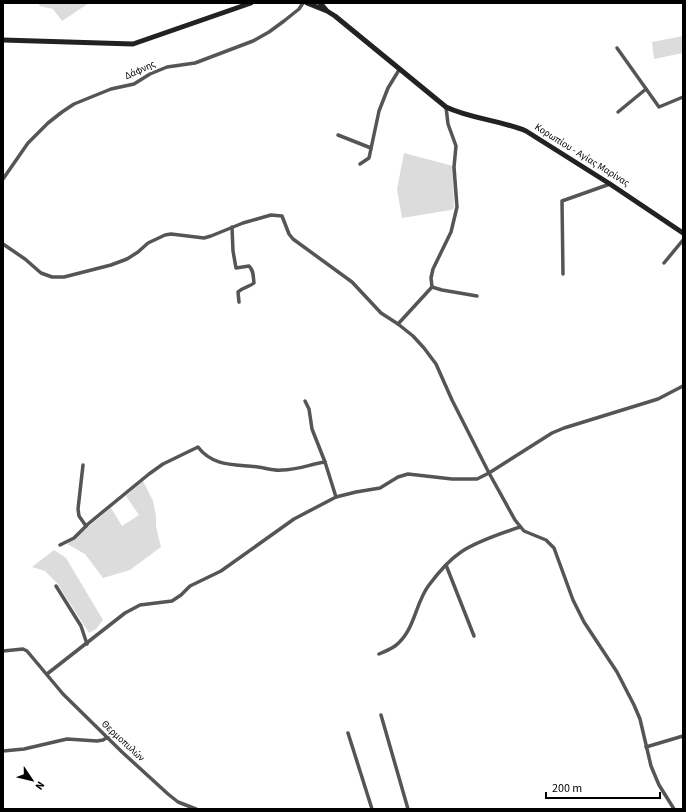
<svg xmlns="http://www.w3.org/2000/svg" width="686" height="812" font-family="'Source Sans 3',sans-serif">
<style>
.green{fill:#dcdcdc}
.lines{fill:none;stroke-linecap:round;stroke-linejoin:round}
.street{stroke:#555;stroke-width:3.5}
.secondary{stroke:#222;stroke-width:5}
.labels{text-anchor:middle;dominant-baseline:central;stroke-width:3;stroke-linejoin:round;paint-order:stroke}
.street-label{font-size:10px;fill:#000;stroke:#fff}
</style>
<rect width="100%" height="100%" fill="#fff"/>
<!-- green -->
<g class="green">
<polygon points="38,3 89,3 62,21 53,9 40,6"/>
<polygon points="683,36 683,53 654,59 652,42"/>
<polygon points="404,153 453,166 454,208 451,210 402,218 397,189"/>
<polygon points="143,481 153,501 156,516 156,527 161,547 130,570 103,578 85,554 67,544 111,508 122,526 139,515 126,496"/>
<polygon points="54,550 66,558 103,620 96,629 89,633 57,583 45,571 32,567"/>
</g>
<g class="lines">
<!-- street -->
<g class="street">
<polyline points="617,48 659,107 683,97"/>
<polyline points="618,112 646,89"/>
<polyline points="338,135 371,148"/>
<polyline points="360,164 369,158 379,111 388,88 399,70"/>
<polyline points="3,179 28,143 48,123 62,112 74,104 111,89 134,84 150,74 167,67 195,63 253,41 269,32 284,21 299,9 303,3"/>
<path d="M 232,227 L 233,251 L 236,268 L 249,266 C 254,271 253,276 254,283 C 249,287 243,287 238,292 L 239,302"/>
<polyline points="3,244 25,259 41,273 52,277 64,277 111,265 127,259 138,252 148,243 165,235 171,234 204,238 211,236 243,223 271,215 282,216 289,234 293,239 352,282 381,313 398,324 413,336 424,348 436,364 452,400 489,473 515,520 524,531 546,540 554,548 573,600 584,622 617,672 634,705 640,719 651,766 659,785 674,809"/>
<polyline points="664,263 683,240"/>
<polyline points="563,274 562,201 610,184"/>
<polyline points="432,287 442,290 477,296"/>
<polyline points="398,324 432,287 431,278 433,269 451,232 457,207 454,167 456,146 448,124 446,107"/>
<polyline points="305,401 309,409 312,429 325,462 336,497"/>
<polyline points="83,465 78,509 79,516 86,526"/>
<path d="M 60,545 L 74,538 L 88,524 L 149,474 L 163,464 L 198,447 C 213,467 235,464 258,467 C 266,468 274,471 282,470 C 297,470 311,464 325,462"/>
<polyline points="446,565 474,636"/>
<polyline points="56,586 81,626 87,644"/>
<polyline points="3,651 23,649 27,651 63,694 122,752 168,794 178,802 196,809"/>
<path d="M 379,654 C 384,652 391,649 395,646 C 415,631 415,603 429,585 C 438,573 449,560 461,552 C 477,541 502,533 520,527"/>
<polyline points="47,674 125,613 140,605 172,601 181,595 190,586 221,571 294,519 336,497 356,492 380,488 398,477 408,474 452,479 477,479 489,473 552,433 564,428 658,399 683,386"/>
<polyline points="381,715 408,809"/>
<polyline points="348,733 372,809"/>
<polyline points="646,747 683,736"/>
<polyline points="3,751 24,749 67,739 97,741 103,740 108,737"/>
</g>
<!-- secondary -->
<g class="secondary">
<path d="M 307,3 L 327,11 L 335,16 L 446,107 C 471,119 500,120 526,131 L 610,184 L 683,233"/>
<polyline points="320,3 326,10"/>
<polyline points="3,40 133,44 251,3"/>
</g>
</g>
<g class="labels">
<!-- street labels -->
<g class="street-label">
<text transform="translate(140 70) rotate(-25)">Δάφνης</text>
<text transform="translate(582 155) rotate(32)">Κορωπίου - Αγίας Μαρίνας</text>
<text transform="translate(123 741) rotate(43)">Θερμοπυλών</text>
</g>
</g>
<!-- border -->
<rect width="686" height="812" fill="none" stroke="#000000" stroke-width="8"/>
<!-- north arrow -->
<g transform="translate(32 780) rotate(125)" stroke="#ffffff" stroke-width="3" paint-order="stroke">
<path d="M0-3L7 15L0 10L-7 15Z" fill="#000000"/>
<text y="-6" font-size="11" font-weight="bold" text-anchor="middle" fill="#000000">N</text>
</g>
<!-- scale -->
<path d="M546 792v6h114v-6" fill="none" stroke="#000000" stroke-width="2"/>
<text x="552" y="792" font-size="12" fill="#000000" stroke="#ffffff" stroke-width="3" paint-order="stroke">200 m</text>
</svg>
